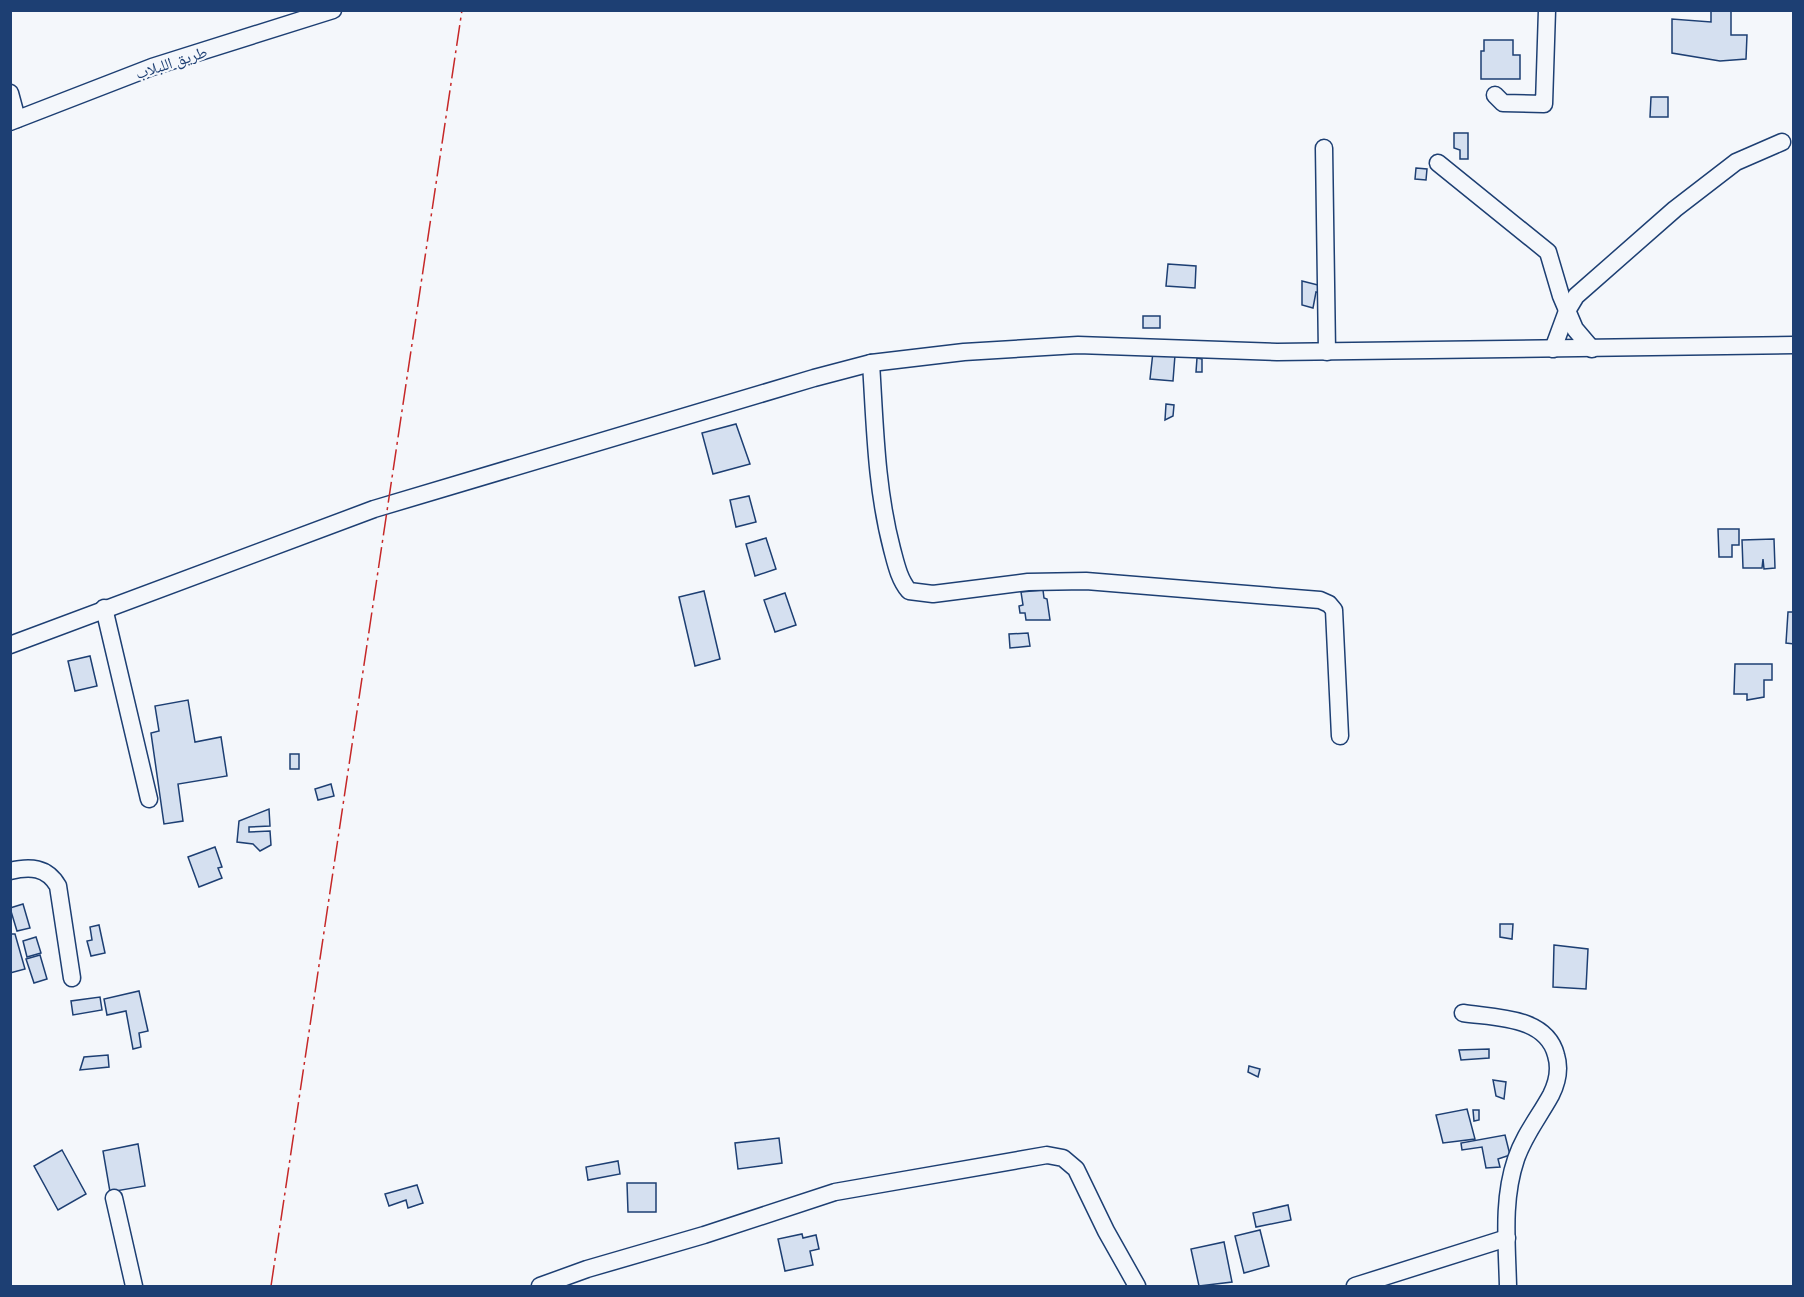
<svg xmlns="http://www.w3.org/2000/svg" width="1804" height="1297" font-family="'IBM Plex Sans','Noto Naskh Arabic',sans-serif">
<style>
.building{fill:#d5e0f0;stroke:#1d3f73;stroke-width:1.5}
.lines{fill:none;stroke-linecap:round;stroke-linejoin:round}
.minor-casing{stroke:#1d3f73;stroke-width:19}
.minor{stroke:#f4f7fb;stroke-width:16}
.power{stroke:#c62828;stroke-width:1.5;stroke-dasharray:21 4.5 3 4.5;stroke-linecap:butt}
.labels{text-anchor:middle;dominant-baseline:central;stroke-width:4.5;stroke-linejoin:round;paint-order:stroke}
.street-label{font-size:16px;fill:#1d3f73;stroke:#f4f7fb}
</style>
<rect width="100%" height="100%" fill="#f4f7fb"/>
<!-- building -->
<g class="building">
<polygon points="1711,10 1731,10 1731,35 1747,35 1746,59 1720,61 1672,53 1672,19 1711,22"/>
<polygon points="1484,40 1513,40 1513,55 1520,55 1520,79 1481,79 1481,51 1484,51"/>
<polygon points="1651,97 1668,97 1668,117 1650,117"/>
<polygon points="1454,133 1468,133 1468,159 1460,159 1460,150 1454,148"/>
<polygon points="1416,168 1427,169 1426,180 1415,179"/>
<polygon points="1168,264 1196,266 1195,288 1166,286"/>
<polygon points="1302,281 1322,286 1320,293 1316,292 1313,308 1302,305"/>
<rect x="1143" y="316" width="17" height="12"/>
<polygon points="1153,352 1175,355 1173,381 1150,379"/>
<polygon points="1197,358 1202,359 1202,372 1196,372"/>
<polygon points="1166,404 1174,405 1173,416 1165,420"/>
<polygon points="736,424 750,464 713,474 702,433"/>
<polygon points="749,496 756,522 736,527 730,500"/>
<polygon points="1718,529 1739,529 1739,545 1732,545 1732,557 1719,557"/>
<polygon points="766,538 776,569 755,576 746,544"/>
<polygon points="1774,539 1775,568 1764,569 1763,559 1762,568 1743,568 1742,540"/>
<polygon points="1043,590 1044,598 1047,599 1050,620 1026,620 1025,613 1020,613 1019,606 1023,605 1021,592"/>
<polygon points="704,591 720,659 695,666 679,597"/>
<polygon points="785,593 796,625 775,632 764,600"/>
<polygon points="1788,612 1794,612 1794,644 1786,643"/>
<polygon points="1028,633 1030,646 1010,648 1009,634"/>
<polygon points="90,656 97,686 75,691 68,661"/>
<polygon points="1735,664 1772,664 1772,680 1764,680 1764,697 1747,700 1747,694 1734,694"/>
<polygon points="188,700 195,742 221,737 227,776 178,784 183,821 164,824 151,733 159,731 155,706"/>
<rect x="290" y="754" width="9" height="15"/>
<polygon points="331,784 334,796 318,800 315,789"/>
<polygon points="269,809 270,826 249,827 249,832 270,831 271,845 260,851 253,844 237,842 239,821"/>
<polygon points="215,847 222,867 218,868 222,878 199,887 188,857"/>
<polygon points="23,904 30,928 17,931 10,908"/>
<polygon points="1500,924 1513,924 1512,939 1500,937"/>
<polygon points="99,925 105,953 91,956 87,941 92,940 90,927"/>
<polygon points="10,934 15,934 25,969 10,973"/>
<polygon points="36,937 41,953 27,957 23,941"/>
<polygon points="1554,945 1588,949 1586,989 1553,987"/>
<polygon points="40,955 47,979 34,983 26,959"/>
<polygon points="139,991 148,1031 139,1033 141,1047 133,1049 126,1011 107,1015 104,999"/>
<polygon points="100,997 102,1010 73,1015 71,1001"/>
<polygon points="1489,1049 1489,1058 1461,1060 1459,1050"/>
<polygon points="108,1055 109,1067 80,1070 84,1057"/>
<polygon points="1249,1066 1260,1069 1258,1077 1248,1072"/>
<polygon points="1493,1080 1506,1082 1504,1099 1496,1096"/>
<polygon points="1467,1109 1475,1139 1443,1143 1436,1115"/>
<polygon points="1473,1110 1479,1110 1479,1120 1474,1121"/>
<polygon points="1505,1135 1510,1155 1498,1159 1500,1167 1486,1168 1482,1147 1462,1150 1461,1143"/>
<polygon points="779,1138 782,1163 738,1169 735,1143"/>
<polygon points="138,1144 145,1186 110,1192 103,1151"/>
<polygon points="62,1150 86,1194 58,1210 34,1166"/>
<polygon points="618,1161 620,1174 588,1180 586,1167"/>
<polygon points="627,1183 656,1183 656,1212 628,1212"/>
<polygon points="417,1185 423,1203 408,1208 406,1200 389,1206 385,1194"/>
<polygon points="1288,1205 1291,1220 1256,1227 1253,1213"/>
<polygon points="1260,1230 1269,1266 1244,1273 1235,1236"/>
<polygon points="802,1234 803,1238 816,1235 819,1249 810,1251 813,1265 785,1271 778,1239"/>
<polygon points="1224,1242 1232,1282 1199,1286 1191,1249"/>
</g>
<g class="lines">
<!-- minor casing -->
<g class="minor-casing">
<g id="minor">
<polyline points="10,93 17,119"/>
<polyline points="1495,95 1503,103 1544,104 1547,10"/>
<polyline points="10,122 152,67 333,10"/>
<polyline points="1324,148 1327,352"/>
<polyline points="1438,163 1548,252 1561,296 1575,329 1592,349"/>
<polyline points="1553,349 1567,311 1576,296 1675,209 1736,162 1782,142"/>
<path d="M 871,363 C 875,426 876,488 892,549 C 896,564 899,579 909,591 L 933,594 L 1028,582 L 1086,581 L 1320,600 L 1329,604 L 1334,610 L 1340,736"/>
<polyline points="104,608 149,799"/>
<polyline points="10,645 374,509 814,378 871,363 964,352 1078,345 1277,352 1794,345"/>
<path d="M 10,871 C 30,866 47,867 58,886 L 72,978"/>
<path d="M 1463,1013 C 1495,1018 1546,1016 1556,1055 C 1560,1068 1557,1083 1551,1095 C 1539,1117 1524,1135 1516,1159 C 1502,1200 1507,1244 1508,1286"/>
<polyline points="114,1198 134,1286"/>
<polyline points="540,1286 587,1269 704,1235 835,1192 1047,1155 1063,1158 1076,1169 1106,1231 1137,1286"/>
<polyline points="1355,1286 1507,1238"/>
</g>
</g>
<!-- minor -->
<use href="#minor" class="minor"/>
<!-- power -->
<polyline class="power" points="271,1286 462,10"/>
</g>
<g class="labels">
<!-- street labels -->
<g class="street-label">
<text transform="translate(171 62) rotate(-18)">طريق اللبلاب</text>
</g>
</g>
<!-- border -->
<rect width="1804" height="1297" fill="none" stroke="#1d3f73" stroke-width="24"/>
</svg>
